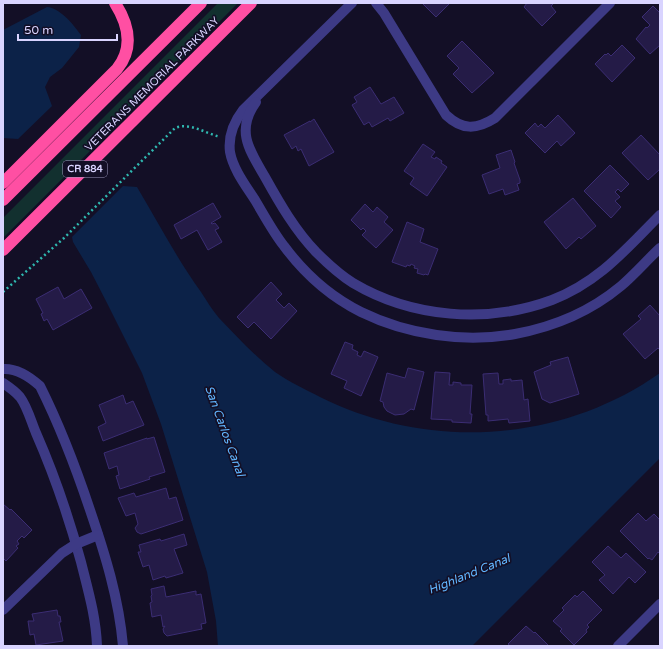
<svg xmlns="http://www.w3.org/2000/svg" width="663" height="649" font-family="'Varela Round',sans-serif">
<style>
.green{fill:#12302f}
.water{fill:#0c2248}
.building{fill:#241b47;stroke:#3b2d73}
.lines{fill:none;stroke-linecap:round;stroke-linejoin:round}
.path{stroke:#2fb8b0;stroke-width:2.5;stroke-dasharray:2 3;stroke-linecap:butt}
.minor{stroke:#3d3a85;stroke-width:10}
.highway{stroke:#ff4fa3;stroke-width:12}
.labels{text-anchor:middle;dominant-baseline:central;stroke-width:3.5;stroke-linejoin:round;paint-order:stroke}
.shield{fill:#130f26;stroke:#9e99be;stroke-width:1}
.shield-label{font-size:10px;font-weight:bold;fill:#d9d4ff}
.street-label{font-size:11px;fill:#d9d4ff;stroke:#130f26}
.water-label{font-size:12px;font-style:italic;fill:#62b6ff;stroke:#130f26}
</style>
<rect width="100%" height="100%" fill="#130f26"/>
<!-- green -->
<polygon class="green" points="218,3 238,3 3,238 3,218"/>
<!-- water -->
<g class="water">
<path d="M 47,7 C 60,8 73,24 81,35 L 79,47 L 62,68 L 50,77 L 45,87 L 52,106 L 18,139 L 3,138 L 3,30 Z"/>
<path d="M 123,186 L 137,187 C 158,222 177,259 201,292 C 207,301 212,310 219,318 C 237,337 255,356 275,372 C 289,382 305,389 320,397 C 428,451 561,443 660,373 L 660,458 L 472,646 L 218,646 L 216,621 L 207,572 L 161,424 L 142,373 L 107,303 L 91,272 L 73,242 L 72,237 Z"/>
</g>
<!-- building -->
<g class="building">
<polygon points="422,3 450,3 436,17"/>
<polygon points="527,3 554,3 551,6 556,12 542,26 524,7"/>
<polygon points="653,6 660,13 660,45 650,54 636,39 646,27 647,28 650,25 642,17"/>
<polygon points="462,41 494,73 472,93 453,74 459,68 447,56"/>
<polygon points="622,45 635,58 612,82 595,64 605,54 606,55 608,53 611,56"/>
<polygon points="370,87 381,104 394,97 404,113 390,121 388,118 372,127 369,122 364,125 352,105 357,102 354,97"/>
<polygon points="558,115 575,133 561,146 557,141 545,153 525,133 535,123 538,127 541,124 545,128"/>
<polygon points="314,119 334,152 309,166 301,149 298,151 296,146 292,149 284,135 310,121 310,122"/>
<polygon points="641,135 660,155 660,169 648,180 622,153"/>
<polygon points="423,144 435,152 431,157 435,159 436,157 442,161 441,163 447,167 427,196 410,184 414,178 404,171"/>
<polygon points="511,150 515,162 514,163 520,180 520,183 517,184 519,190 505,195 503,189 489,194 482,175 500,168 496,155"/>
<polygon points="610,165 629,184 621,192 618,189 615,192 620,197 615,201 621,207 611,218 584,191"/>
<polygon points="573,198 596,226 581,239 579,237 566,249 544,222"/>
<polygon points="213,203 221,217 211,223 212,224 215,223 219,228 215,230 222,242 208,250 197,230 181,239 174,225"/>
<polygon points="365,204 373,212 377,207 388,217 384,222 393,230 376,248 362,235 366,231 363,228 361,230 351,220"/>
<polygon points="407,222 424,229 420,242 438,249 428,275 425,274 424,275 417,273 418,269 414,268 415,266 411,264 410,266 407,265 406,267 392,262"/>
<polygon points="271,282 282,294 276,300 284,308 289,303 297,311 271,339 254,322 248,328 237,317"/>
<polygon points="58,287 64,299 81,289 92,308 53,330 47,319 44,321 41,314 43,313 36,299"/>
<polygon points="650,305 660,316 660,350 658,348 645,359 623,334 641,319 638,316"/>
<polygon points="345,342 353,345 352,349 358,352 357,355 361,357 364,351 378,357 361,396 344,388 347,381 331,374"/>
<polygon points="568,357 579,394 550,403 542,399 534,372 551,365 550,362"/>
<polygon points="408,368 424,372 414,410 411,409 404,414 395,415 387,411 384,407 383,402 380,401 387,373 405,378"/>
<polygon points="435,372 450,373 449,385 453,385 453,382 461,383 461,385 472,385 470,414 472,414 471,423 452,422 452,420 431,419"/>
<polygon points="498,373 499,384 503,384 503,380 511,379 511,381 522,380 524,400 528,399 530,421 509,423 508,419 488,421 488,415 486,415 483,374"/>
<polygon points="123,395 126,404 133,401 144,425 103,441 98,427 106,423 99,405"/>
<polygon points="154,437 165,472 149,477 150,479 120,489 116,476 119,475 117,466 109,469 104,453 147,438 147,439"/>
<polygon points="166,488 169,499 176,497 183,520 141,534 137,532 135,528 138,524 135,513 126,516 118,498 134,493 136,497"/>
<polygon points="3,504 10,510 11,509 32,530 24,538 22,536 17,541 19,544 16,546 18,548 6,561 3,558"/>
<polygon points="638,513 646,521 654,514 660,520 660,554 658,552 652,560 649,558 648,559 620,531"/>
<polygon points="184,534 187,545 174,549 183,573 166,578 165,576 153,580 149,565 143,567 138,552 141,552 139,545 160,539 161,541"/>
<polygon points="608,546 621,558 626,553 646,572 635,583 629,577 613,594 599,580 605,575 592,562"/>
<polygon points="164,586 166,597 196,591 196,595 201,594 206,623 201,624 202,629 167,636 164,633 163,629 165,626 163,627 161,615 152,617 150,603 152,602 151,596 152,595 151,589"/>
<polygon points="583,591 602,610 587,625 589,627 586,630 587,632 574,645 560,631 562,629 553,621 564,610 562,608 575,595 577,597"/>
<polygon points="57,610 58,616 60,616 61,622 59,622 63,641 36,645 34,634 30,635 28,621 34,621 32,614"/>
<polygon points="526,626 534,633 535,632 549,646 510,646 508,644"/>
</g>
<g class="lines">
<!-- path -->
<path class="path" d="M 3,292 L 64,238 L 175,128 C 189,122 205,133 220,137"/>
<!-- minor -->
<g class="minor">
<path d="M 352,3 L 243,110 C 233,123 228,136 230,152 C 233,169 246,186 255,200 C 264,215 273,232 284,246 C 304,273 331,297 361,312 C 408,335 464,343 515,334 C 553,327 591,311 621,286 C 635,274 647,260 660,248"/>
<path d="M 376,3 L 384,13 L 446,115 C 462,130 476,130 495,118 L 610,3"/>
<path d="M 256,102 C 235,131 250,151 265,177 C 280,204 295,230 316,252 C 327,263 340,275 353,283 C 412,318 487,324 552,300 C 599,282 626,249 660,215"/>
<path d="M 3,369 C 17,368 30,377 40,386 C 60,426 76,468 90,510 C 105,554 119,599 123,646"/>
<path d="M 3,383 C 9,387 15,391 20,397 C 27,406 31,421 36,433 C 54,474 69,518 81,562 C 88,590 96,617 97,646"/>
<polyline points="3,610 62,553 76,544 98,535"/>
<polyline points="618,646 660,604"/>
</g>
<!-- highway -->
<g class="highway">
<path d="M 3,183 L 117,69 C 134,48 129,25 115,3"/>
<polyline points="3,200 201,3"/>
<polyline points="3,250 251,3"/>
</g>
</g>
<g class="labels">
<!-- shield labels -->
<rect class="shield" x="63" y="161" width="44" height="16" rx="3"/>
<g class="shield-label">
<text x="85" y="169">CR 884</text>
</g>
<!-- street labels -->
<g class="street-label">
<text transform="translate(152 84) rotate(-45)">VETERANS MEMORIAL PARKWAY</text>
</g>
<!-- water labels -->
<g class="water-label">
<text transform="translate(225 431) rotate(70)">San Carlos Canal</text>
<text transform="translate(469 574) rotate(-22)">Highland Canal</text>
</g>
</g>
<!-- border -->
<rect width="663" height="649" fill="none" stroke="#d9d4ff" stroke-width="8"/>
<!-- scale -->
<path d="M18 34v6h99v-6" fill="none" stroke="#d9d4ff" stroke-width="2"/>
<text x="24" y="34" font-size="12" fill="#d9d4ff" stroke="#130f26" stroke-width="3" paint-order="stroke">50 m</text>
</svg>
